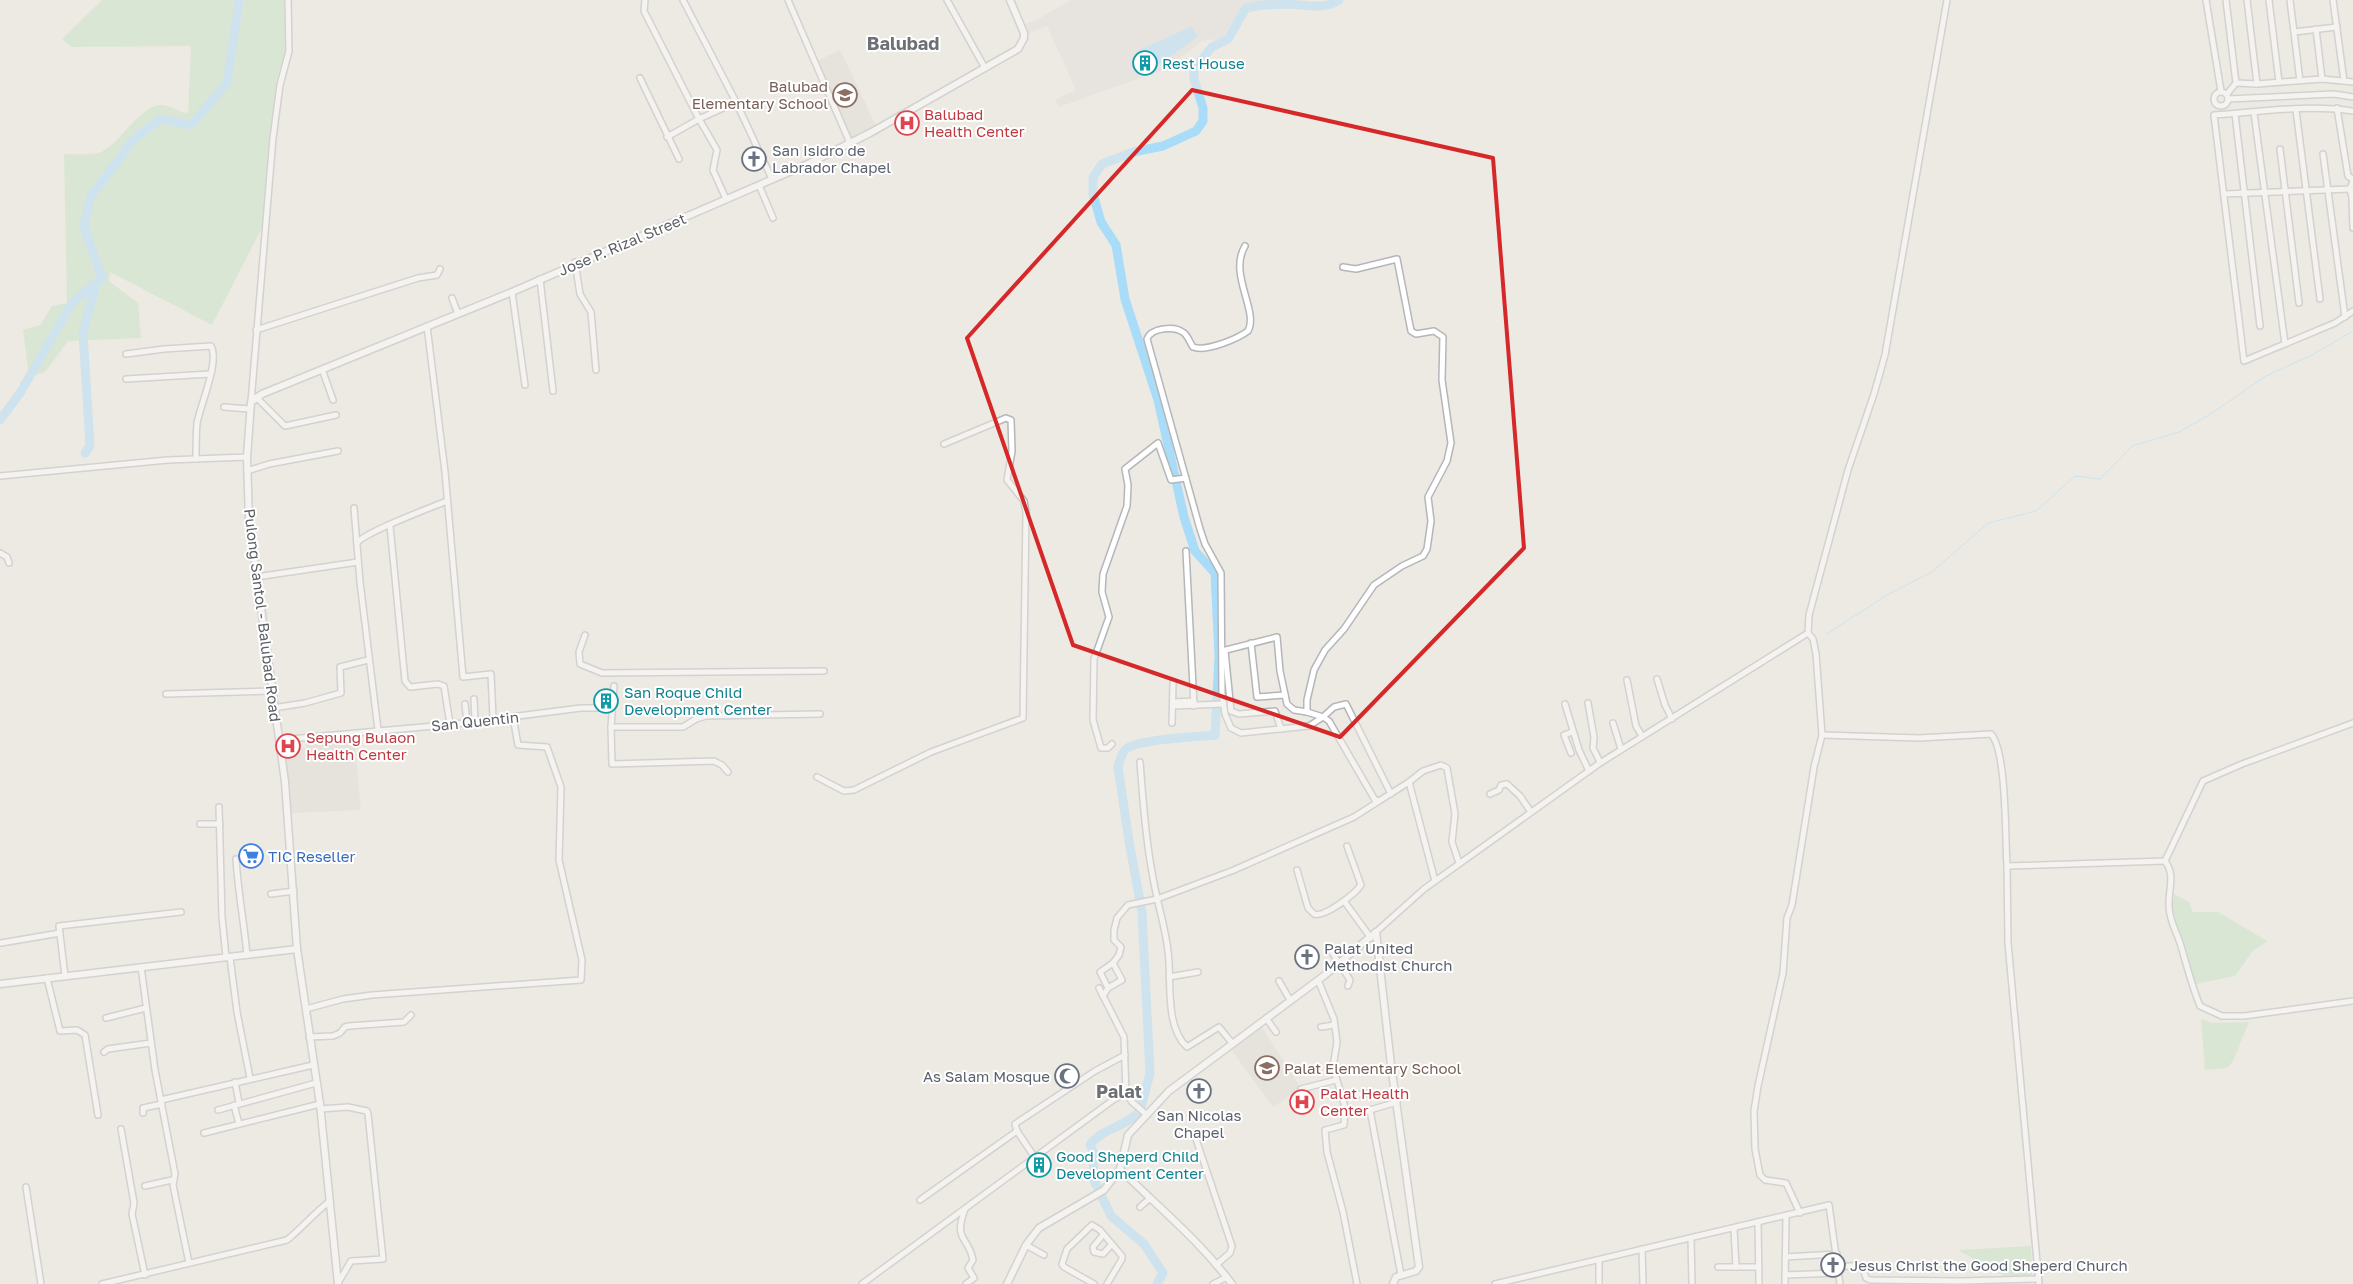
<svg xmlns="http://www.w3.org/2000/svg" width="2353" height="1284" font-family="'Golos Text',sans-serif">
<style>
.industrial{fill:#dfdcd8}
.education{fill:#ddd9d2}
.green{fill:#c4e3c2}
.water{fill:#a8dcf8}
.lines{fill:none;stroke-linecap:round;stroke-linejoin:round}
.stream{stroke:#a8dcf8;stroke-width:1}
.river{stroke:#a8dcf8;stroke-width:9}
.minor-casing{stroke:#b4b6ba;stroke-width:8}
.tertiary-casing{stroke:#b4b6ba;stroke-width:9}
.minor{stroke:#fff;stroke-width:5}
.tertiary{stroke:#fff;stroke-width:6}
.marked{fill:none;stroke:#d62828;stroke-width:4;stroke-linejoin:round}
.labels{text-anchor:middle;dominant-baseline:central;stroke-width:4;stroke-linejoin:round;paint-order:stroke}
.culture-label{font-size:15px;fill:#0d838f;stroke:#fff;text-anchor:start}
.education-label{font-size:15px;fill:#785e54;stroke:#fff;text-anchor:end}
.health-label{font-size:15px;fill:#be3a42;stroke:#fff;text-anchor:start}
.worship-label{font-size:15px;fill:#5b616d;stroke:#fff;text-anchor:start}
.street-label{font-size:15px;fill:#5c5f63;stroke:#fff}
.shop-label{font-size:15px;fill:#366cbe;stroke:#fff;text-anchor:start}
.quarter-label{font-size:18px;font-weight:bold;fill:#6d7175;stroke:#fff}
</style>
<rect width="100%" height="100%" fill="#edeae3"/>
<!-- industrial -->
<polygon class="industrial" points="1071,0 1313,0 1245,3 1222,38 1202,41 1165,69 1059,107 1055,100 1076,90 1047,26 1027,34 1023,25 1042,17"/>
<!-- education -->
<g class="education">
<polygon points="840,50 877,128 849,141 815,62"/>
<polygon points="354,738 361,810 291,813 283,750 306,748 306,742"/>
<polygon points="1261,1026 1301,1088 1273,1107 1230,1048"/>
</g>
<!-- green -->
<g class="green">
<path d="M 102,0 L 287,0 L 288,49 L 274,128 L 265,222 L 212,325 L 110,272 L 109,281 L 138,303 L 141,338 L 68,341 L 45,372 L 29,377 L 23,330 L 40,325 L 52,306 L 67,303 L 64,154 C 75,154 94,156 103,151 C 121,141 140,107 159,105 C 171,104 177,112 188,113 L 191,46 L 72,47 L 62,39 Z"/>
<polygon points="2174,894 2189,902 2193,912 2218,912 2267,941 2252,952 2235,976 2196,984 2177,932 2172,910"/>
<polygon points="2201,1019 2212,1023 2249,1022 2233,1061 2227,1068 2205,1070"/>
<polygon points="2031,1246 2032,1277 2006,1277 1958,1250"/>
</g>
<!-- water -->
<polygon class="water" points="1191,27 1198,36 1161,63 1151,66 1148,58 1139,57 1138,52 1146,47"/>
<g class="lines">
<!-- stream -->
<polyline class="stream" points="1827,634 1887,595 1932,572 1988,523 2036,511 2075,476 2100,479 2132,446 2179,432 2209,415 2266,376 2312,355 2353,331"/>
<!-- river -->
<g class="river">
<polyline points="0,420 20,393 72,303 102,278 84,227 90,198 133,140 160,119 191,125 227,83 239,0"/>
<polyline points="85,453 90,445 83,333 96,284"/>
<path d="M 1157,1284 L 1163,1273 L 1144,1244 L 1111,1216 L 1093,1178 L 1094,1154 L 1090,1145 C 1102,1128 1126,1127 1140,1111 L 1150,1073 L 1142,912 L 1129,841 L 1118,767 C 1120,761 1121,753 1126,749 C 1138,739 1197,737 1215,735 L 1219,656 L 1215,573 L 1195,551 L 1184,517 L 1158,400 L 1125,299 L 1116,245 L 1101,222 L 1093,194 L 1093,177 L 1102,164 L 1133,152 L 1163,146 L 1196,131 L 1203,121 L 1203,108 L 1194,79 L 1194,69 L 1212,47 L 1228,39 L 1246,8 C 1260,5 1274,4 1289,4 C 1304,5 1326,10 1339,0"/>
</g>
<!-- minor casing -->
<g class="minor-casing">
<g id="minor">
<polyline points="645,0 644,11 699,119 667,137"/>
<polyline points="683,0 736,102 772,179"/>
<polyline points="788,0 850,143"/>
<polyline points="947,0 985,68"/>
<polyline points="2206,0 2221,91"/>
<polyline points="2226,0 2236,83 2227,94"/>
<polyline points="2247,0 2257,84"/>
<polyline points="2269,0 2279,82"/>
<polyline points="2290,0 2300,81"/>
<polyline points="2333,0 2344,81"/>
<polyline points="2316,29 2322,79"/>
<polyline points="2294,32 2337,27"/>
<polyline points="640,78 679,159"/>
<polyline points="2236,83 2257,84 2322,79 2353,82"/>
<circle cx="2221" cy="99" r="7"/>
<polyline points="2228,99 2334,94 2353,97"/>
<polyline points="2337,108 2348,176 2353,179"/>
<polyline points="2296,110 2320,299"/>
<path d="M 2353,111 C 2308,104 2259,112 2214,115 L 2244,361 L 2335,323 L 2353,311"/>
<polyline points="2254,113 2285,344"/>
<polyline points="2235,114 2260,326"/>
<polyline points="2280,149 2299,303"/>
<polyline points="2323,154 2345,317"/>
<polyline points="2353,181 2350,189 2353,202"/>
<polyline points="759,185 773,218"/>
<polyline points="2224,194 2350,189"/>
<polyline points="726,199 713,170 717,150 699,119 736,102"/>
<polyline points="2352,199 2353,228"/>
<path d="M 1245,246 C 1228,274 1259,311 1248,331 C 1237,339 1206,352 1193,347 C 1190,343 1188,336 1184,333 C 1175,325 1151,328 1147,339 L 1200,529 L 1205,544 L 1221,573 L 1222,693 L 1225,714 L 1231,728 L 1241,733 L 1309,726 L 1323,717 L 1329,721 L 1375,800 L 1379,801 L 1409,782 L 1435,881"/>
<polyline points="575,262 580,294 591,312 596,370"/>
<polyline points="1343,267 1356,269 1397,259 1411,331 1416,334 1434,331 1443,337 1442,380 1451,443 1447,461 1428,497 1431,521 1427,549 1423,556 1402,566 1374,585 1344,629 1325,650 1314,670 1307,700 1307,712 1323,717 1334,707 1346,704 1391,794"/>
<polyline points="540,279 553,391"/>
<polyline points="512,292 525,385"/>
<polyline points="452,298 458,314"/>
<polyline points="427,326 445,472 463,677 491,674 493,718"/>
<polyline points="256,330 418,278 437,275 440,269"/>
<path d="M 126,354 L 164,349 L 211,346 C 220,361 200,406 197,423 C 196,435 196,447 196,459"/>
<polyline points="322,369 333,400"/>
<polyline points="126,379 210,374"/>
<polyline points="256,397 285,426 336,415"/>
<polyline points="251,402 273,138 280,85 289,51 288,0"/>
<polyline points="224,407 249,409"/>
<polyline points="247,471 269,464 338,451"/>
<polyline points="0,476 168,460 247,457"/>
<polyline points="354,508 360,582 378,730"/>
<polyline points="390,526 405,681 410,687 438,684 444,686 450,724"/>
<path d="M 357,543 C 365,532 430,508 447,501"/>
<polyline points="1186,551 1194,706"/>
<polyline points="0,553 7,557 9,563"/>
<polyline points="256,577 358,562"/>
<polyline points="585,635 579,652 580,664 602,673 824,671"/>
<polyline points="1251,643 1257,697 1285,695"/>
<polyline points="1222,651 1277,637 1280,671 1287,704 1294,710 1307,712"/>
<polyline points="1225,651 1231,711 1239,714 1275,711 1281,729"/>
<polyline points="1657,679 1665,705 1672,719"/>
<polyline points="1627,680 1636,726 1642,736"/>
<polyline points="614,686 611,727 612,764 714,761 722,765 728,772"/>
<polyline points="166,694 271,691"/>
<polyline points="474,699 475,721"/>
<polyline points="1174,702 1194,701"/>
<polyline points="1588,703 1594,737 1593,748 1600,762"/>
<polyline points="465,704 467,722"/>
<polyline points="1565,704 1579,750 1589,771"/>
<polyline points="1173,706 1223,704"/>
<polyline points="273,708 305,703 341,693 340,667 368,660"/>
<polyline points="1172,723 1173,683"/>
<polyline points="1613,723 1621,749"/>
<polyline points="611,727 683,727 696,719 706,716 820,714"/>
<path d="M 1822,735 L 1919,738 L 1991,734 C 2007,751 2005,839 2007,866 L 2165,861 L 2203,781 L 2242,764 L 2353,723"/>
<polyline points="279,740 456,724 581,708 612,708"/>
<polyline points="1112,744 1108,748 1101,748 1093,720 1094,659 1109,617 1102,592 1103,574 1127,506 1128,485 1125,469 1158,443 1171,480 1186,478"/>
<polyline points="1571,753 1564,735 1572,732"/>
<path d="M 1140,762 C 1143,799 1145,836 1152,872 C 1156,899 1165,925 1168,951 C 1172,978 1164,1026 1187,1047 L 1219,1027 L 1232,1043"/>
<polyline points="817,777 844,791 854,790 931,752 1023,718 1026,512 1024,501 1007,480 1012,451 1011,420 1006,418 944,444"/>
<polyline points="1409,782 1423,771 1441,765 1447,768 1455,814 1452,842 1459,863"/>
<polyline points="1490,794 1499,790 1501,785 1507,784 1520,796 1531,812"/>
<polyline points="219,807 222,917 226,957"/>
<polyline points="200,824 220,824"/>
<path d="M 236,859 C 238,892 244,922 247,955"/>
<path d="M 2165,861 C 2176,876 2168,889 2169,906 C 2169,921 2177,932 2181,946 C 2187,967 2192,986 2200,1006 L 2222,1016 L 2244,1016 L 2353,1001"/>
<polyline points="2007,866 2008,943 2039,1284"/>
<path d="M 1297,870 L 1308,908 L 1314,914 C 1324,918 1355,894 1361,885 L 1347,846"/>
<polyline points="271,894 294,891"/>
<polyline points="1344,901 1371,938"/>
<polyline points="1376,932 1424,889 1600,763 1808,633 1809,615 1848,470 1874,394 1885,355 1947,0"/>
<polyline points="1,943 60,933"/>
<polyline points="1331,951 1350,980 1348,986"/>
<polyline points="230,957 237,1012 250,1078"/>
<polyline points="1113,963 1119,955 1121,947 1114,940 1114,930 1117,918 1128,905 1157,899 1234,870 1354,817 1379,801"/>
<polyline points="141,967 155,1070 175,1174 173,1185 189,1263"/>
<polyline points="65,976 59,926 181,912"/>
<polyline points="1169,977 1198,972"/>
<polyline points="47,978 60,1031 77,1030 85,1035 98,1115"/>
<polyline points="1318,980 1334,1019 1337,1042 1333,1067 1345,1107 1344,1125 1325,1130 1327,1152 1343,1212 1357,1284"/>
<polyline points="1279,981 1290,1000"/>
<polyline points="1099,988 1124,1037 1126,1093 1132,1102 1146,1114"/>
<polyline points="1103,996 1108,988 1122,980 1113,963 1100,972 1108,988"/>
<polyline points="306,1009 343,999 372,995 581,980 582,960 559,860 561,787 547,747 518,745 513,717"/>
<polyline points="106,1018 146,1008"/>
<polyline points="1266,1018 1276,1032"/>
<polyline points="1321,1027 1334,1025"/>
<polyline points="309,1037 333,1036 340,1033 345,1027 349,1026 404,1022 411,1015"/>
<polyline points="104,1052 108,1049 151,1043"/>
<polyline points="235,1082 239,1103"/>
<polyline points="1301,1089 1336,1080"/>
<polyline points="1342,1097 1368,1093"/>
<polyline points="161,1100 313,1065"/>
<polyline points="234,1105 239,1124"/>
<polyline points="320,1109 348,1107 367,1111 368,1114 383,1259 351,1261 338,1283"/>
<polyline points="218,1110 316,1083"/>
<polyline points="1370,1110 1401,1275"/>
<polyline points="143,1113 143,1108 162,1104"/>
<polyline points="1346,1114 1370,1110 1397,1102"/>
<polyline points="121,1129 134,1203 132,1214 145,1275"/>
<polyline points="204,1133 320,1104"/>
<polyline points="1195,1136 1232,1246 1230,1253 1217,1264"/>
<polyline points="1035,1158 1017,1131 1015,1124 1095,1071 1125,1055"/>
<polyline points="145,1186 172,1180"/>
<polyline points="26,1187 41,1284"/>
<polyline points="920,1200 1017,1131"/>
<polyline points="1140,1207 1149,1199"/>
<path d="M 965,1209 C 953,1242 968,1235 973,1260 L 968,1268 L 974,1278 L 966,1284"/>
<polyline points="1800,1213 1786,1183 1765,1180 1760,1175 1755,1149 1754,1111 1758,1086 1783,973 1787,918 1792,905 1814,767 1822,735 1816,654 1813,639 1808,633"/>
<polyline points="1758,1222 1759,1284"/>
<polyline points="1734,1229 1736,1267"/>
<polyline points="1103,1235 1093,1247 1094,1252 1103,1254 1112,1244"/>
<polyline points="1691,1238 1692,1284"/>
<polyline points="1026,1245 1044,1255"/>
<polyline points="1642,1249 1643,1284"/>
<polyline points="1785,1257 1837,1254"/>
<polyline points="1718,1267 1759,1267"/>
<polyline points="1837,1267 1862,1265 1866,1278 1870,1280 1961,1281 2038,1279"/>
<polyline points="1785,1275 1838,1273"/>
<path d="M 102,1284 L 287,1240 C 302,1228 314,1213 330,1201"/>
<polyline points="862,1284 1113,1100 1126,1093"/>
<polyline points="1094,1284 1064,1267 1062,1264 1067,1249 1092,1225 1100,1230 1122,1256 1122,1259 1107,1284"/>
<polyline points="1213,1284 1227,1277"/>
<polyline points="1495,1284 1829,1205 1840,1284"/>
<polyline points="1599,1284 1599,1260"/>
<polyline points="1785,1284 1786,1217"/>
</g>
</g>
<!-- tertiary casing -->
<g class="tertiary-casing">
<g id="tertiary">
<polyline points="1376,932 1391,1065 1419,1267 1416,1271 1396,1277 1393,1284"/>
<polyline points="0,984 297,949"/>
<path d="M 1120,1169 C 1159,1208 1198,1239 1232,1284"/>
<polyline points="338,1284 320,1104 297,949 285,782 249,520 247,457 251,402 262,394 512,292 810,163 870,133 1018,49 1024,38 1024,33 1010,0"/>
<polyline points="1007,1284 1026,1245 1039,1228 1104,1190 1120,1169 1128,1135 1169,1091 1325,975 1376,932"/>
</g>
</g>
<!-- minor -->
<use href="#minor" class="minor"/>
<!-- tertiary -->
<use href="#tertiary" class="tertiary"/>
</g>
<!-- marked area -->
<path d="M0 0H2353V1284H0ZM 1192,90 L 1493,158 L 1524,548 L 1340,737 L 1073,645 L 967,338 Z" fill="#edeae3" fill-opacity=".55" fill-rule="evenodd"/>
<path class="marked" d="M 1192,90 L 1493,158 L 1524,548 L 1340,737 L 1073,645 L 967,338 Z"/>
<!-- icons -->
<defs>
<g id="building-ring" transform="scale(1.25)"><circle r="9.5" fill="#fff" stroke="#0f9aa8" stroke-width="1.5"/><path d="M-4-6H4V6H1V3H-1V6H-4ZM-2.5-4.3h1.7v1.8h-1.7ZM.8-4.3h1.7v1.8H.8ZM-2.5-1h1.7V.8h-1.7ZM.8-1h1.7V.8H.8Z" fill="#0f9aa8"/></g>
<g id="school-ring" transform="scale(1.25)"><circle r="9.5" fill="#fff" stroke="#8d6e63" stroke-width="1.5"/><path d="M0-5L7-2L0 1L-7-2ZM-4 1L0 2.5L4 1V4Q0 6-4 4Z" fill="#8d6e63"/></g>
<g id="hospital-ring" transform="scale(1.25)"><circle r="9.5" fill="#fff" stroke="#e0444e" stroke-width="1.5"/><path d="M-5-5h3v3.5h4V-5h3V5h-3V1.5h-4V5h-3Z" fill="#e0444e"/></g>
<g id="church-ring" transform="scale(1.25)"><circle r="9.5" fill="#fff" stroke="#6b7280" stroke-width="1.5"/><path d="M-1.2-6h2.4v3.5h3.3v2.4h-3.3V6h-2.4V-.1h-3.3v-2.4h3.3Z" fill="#6b7280"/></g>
<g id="supermarket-ring" transform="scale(1.25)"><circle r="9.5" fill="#fff" stroke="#3f7fe0" stroke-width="1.5"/><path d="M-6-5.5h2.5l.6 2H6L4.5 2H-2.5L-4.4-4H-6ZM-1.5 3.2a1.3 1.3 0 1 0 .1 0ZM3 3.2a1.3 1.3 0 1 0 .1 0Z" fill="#3f7fe0"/></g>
<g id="mosque-ring" transform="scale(1.25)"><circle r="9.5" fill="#fff" stroke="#6b7280" stroke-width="1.5"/><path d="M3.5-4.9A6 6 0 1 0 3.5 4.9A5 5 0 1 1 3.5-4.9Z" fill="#6b7280"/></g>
</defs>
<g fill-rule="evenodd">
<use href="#building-ring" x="1145" y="63"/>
<use href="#school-ring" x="845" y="95"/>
<use href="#hospital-ring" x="907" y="123"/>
<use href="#church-ring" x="754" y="159"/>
<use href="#building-ring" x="606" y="701"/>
<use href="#hospital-ring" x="288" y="746"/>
<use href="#supermarket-ring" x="251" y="856"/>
<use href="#church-ring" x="1307" y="957"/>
<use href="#school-ring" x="1267" y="1068"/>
<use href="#mosque-ring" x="1067" y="1076"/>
<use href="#church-ring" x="1199" y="1091"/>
<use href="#hospital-ring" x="1302" y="1102"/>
<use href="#building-ring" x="1039" y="1165"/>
<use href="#church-ring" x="1833" y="1265"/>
</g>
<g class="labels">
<!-- culture labels -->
<g class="culture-label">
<text x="1162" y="63">Rest House</text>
<text x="624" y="692">San Roque Child<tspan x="624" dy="17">Development Center</tspan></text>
<text x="1056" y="1156">Good Sheperd Child<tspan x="1056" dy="17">Development Center</tspan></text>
</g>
<!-- education labels -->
<g class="education-label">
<text x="828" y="86">Balubad<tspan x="828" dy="17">Elementary School</tspan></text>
<text x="1284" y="1068" text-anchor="start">Palat Elementary School</text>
</g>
<!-- health labels -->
<g class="health-label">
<text x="924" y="114">Balubad<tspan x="924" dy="17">Health Center</tspan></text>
<text x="306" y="737">Sepung Bulaon<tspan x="306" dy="17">Health Center</tspan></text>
<text x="1320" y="1093">Palat Health<tspan x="1320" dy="17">Center</tspan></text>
</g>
<!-- worship labels -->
<g class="worship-label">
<text x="772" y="150">San Isidro de<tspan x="772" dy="17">Labrador Chapel</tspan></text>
<text x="1324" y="948">Palat United<tspan x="1324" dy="17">Methodist Church</tspan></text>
<text x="1050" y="1076" text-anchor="end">As Salam Mosque</text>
<text x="1199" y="1115" text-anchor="middle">San Nicolas<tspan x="1199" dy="17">Chapel</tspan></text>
<text x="1850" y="1265">Jesus Christ the Good Sheperd Church</text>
</g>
<!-- street labels -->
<g class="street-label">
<text transform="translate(622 244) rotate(-23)">Jose P. Rizal Street</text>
<text transform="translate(263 615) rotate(83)">Pulong Santol - Balubad Road</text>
<text transform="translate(475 721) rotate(-6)">San Quentin</text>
</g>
<!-- shop labels -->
<g class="shop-label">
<text x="268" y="856">TIC Reseller</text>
</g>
<!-- quarter labels -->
<g class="quarter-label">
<text x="903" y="43">Balubad</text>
<text x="1119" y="1091">Palat</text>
</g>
</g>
</svg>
